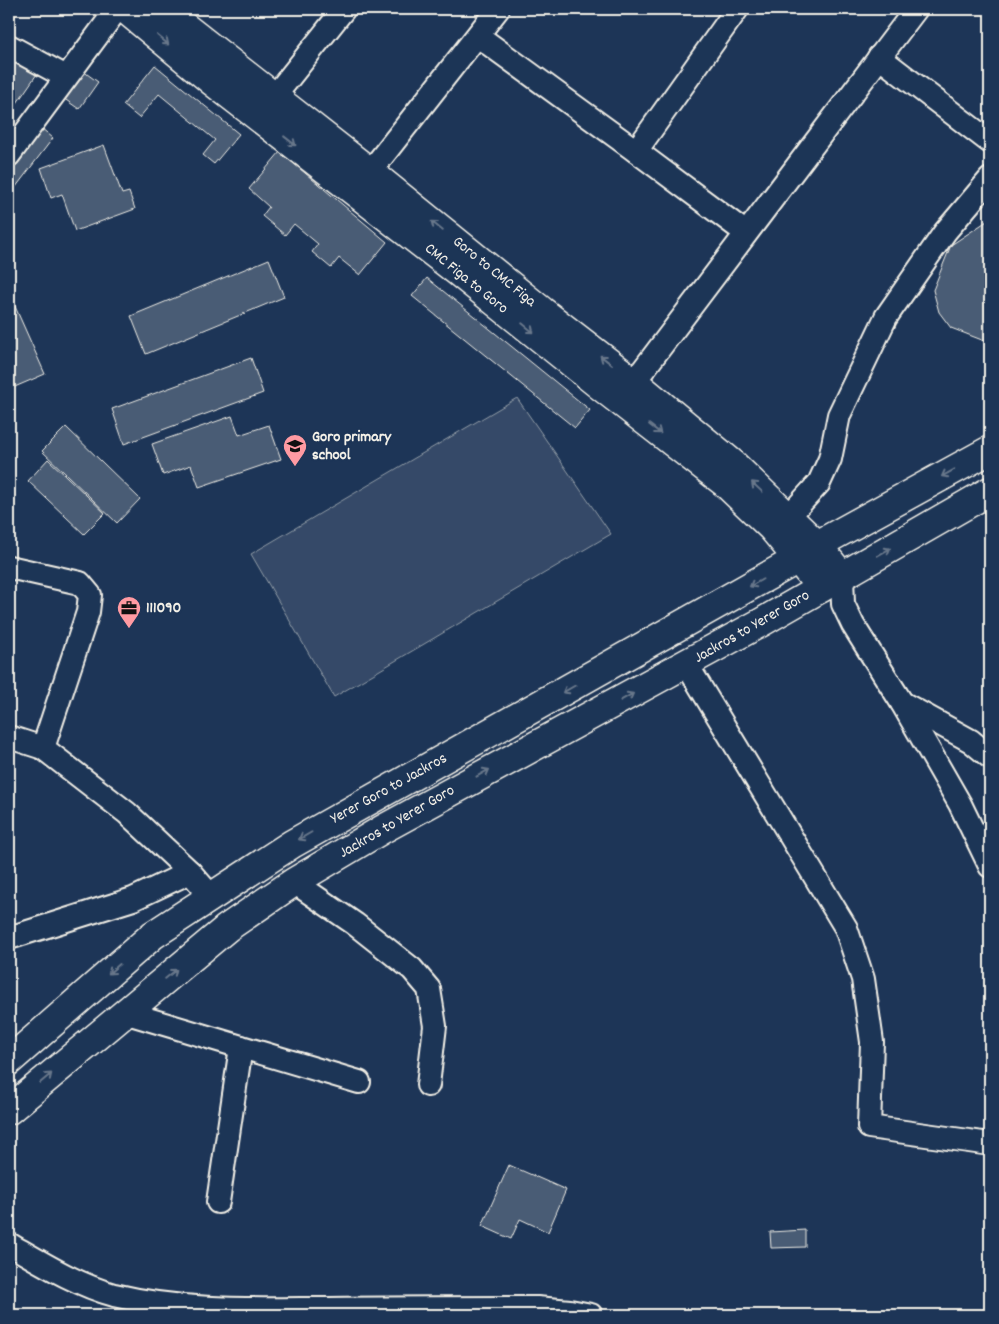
<svg xmlns="http://www.w3.org/2000/svg" width="999" height="1324" font-family="Dekko,sans-serif">
<style>
.green{fill:#354a67;stroke:#949ea8}
.building{fill:#485b74;stroke:#f4f1e8}
.lines{fill:none;stroke-linecap:round;stroke-linejoin:round}
.minor-casing{stroke:#f4f1e8;stroke-width:26}
.secondary-casing{stroke:#f4f1e8;stroke-width:31}
.primary-casing{stroke:#f4f1e8;stroke-width:31}
.minor{stroke:#1d3557;stroke-width:22}
.secondary{stroke:#1d3557;stroke-width:28}
.primary{stroke:#1d3557;stroke-width:28}
.oneway{stroke:#68778a}
.labels{text-anchor:middle;dominant-baseline:central;stroke-width:4;stroke-linejoin:round;paint-order:stroke}
.street-label{font-size:16px;fill:#f4f1e8;stroke:#1d3557}
.poi-label{font-size:16px;font-weight:bold;fill:#f4f1e8;stroke:#1d3557;text-anchor:start}
</style>
<rect width="100%" height="100%" fill="#1d3557"/>
<filter id="ink" filterUnits="userSpaceOnUse"><feTurbulence type="fractalNoise" baseFrequency=".02" numOctaves="2"/><feDisplacementMap in="SourceGraphic" scale="10" xChannelSelector="R" yChannelSelector="G"/><feConvolveMatrix kernelMatrix="1 2 1 2 8 2 1 2 1" color-interpolation-filters="sRGB"/></filter>
<g filter="url(#ink)">
<!-- green -->
<polygon class="green" points="517,398 611,534 334,697 251,554"/>
<!-- building -->
<g class="building">
<polygon points="9,55 39,71 17,103 9,97"/>
<polygon points="155,65 239,134 214,164 203,155 215,140 159,94 139,118 123,105"/>
<polygon points="83,71 98,82 79,109 63,98"/>
<polygon points="41,128 53,138 9,196 9,169"/>
<polygon points="104,145 122,194 129,192 135,209 75,231 62,194 51,198 41,168"/>
<polygon points="280,152 387,242 360,275 339,258 331,268 312,252 318,244 294,224 285,235 262,216 269,207 249,189"/>
<polygon points="990,219 990,340 987,342 951,328 939,312 933,290 951,245"/>
<polygon points="269,259 284,297 146,354 131,316"/>
<polygon points="427,278 590,410 575,428 412,296"/>
<polygon points="9,293 45,374 10,389 9,388"/>
<polygon points="251,358 263,393 124,444 112,409"/>
<polygon points="232,416 239,435 269,425 281,459 199,487 191,465 163,475 152,444"/>
<polygon points="66,427 140,499 117,523 42,451"/>
<polygon points="48,459 105,513 84,534 28,481"/>
<polygon points="509,1165 566,1190 548,1232 520,1219 511,1239 482,1226"/>
<polygon points="805,1230 805,1247 771,1248 770,1232"/>
</g>
<g class="lines">
<!-- minor casing -->
<g class="minor-casing">
<g id="minor">
<polyline points="478,36 636,151 746,233"/>
<polyline points="9,46 66,77"/>
<polyline points="879,57 990,142"/>
<polyline points="274,97 344,9"/>
<polyline points="636,151 737,9"/>
<polyline points="9,155 117,9"/>
<polyline points="370,172 498,9"/>
<polyline points="634,382 916,9"/>
<polyline points="773,527 789,516 819,483 830,459 839,415 886,317 945,232 990,179"/>
<polyline points="9,567 80,583 90,595 88,612 43,748"/>
<polyline points="842,576 843,604 853,625 902,703 960,804 990,866"/>
<polyline points="687,665 846,928 863,979 872,1042 869,1127 990,1144"/>
<polyline points="902,703 971,741 990,757"/>
<polyline points="9,737 43,748 127,813 190,872 211,896"/>
<polyline points="294,882 355,924 412,969 429,989 435,1026 428,1085"/>
<polyline points="9,938 133,899 190,872"/>
<polyline points="124,1012 359,1082"/>
<polyline points="218,1202 241,1047"/>
<path d="M 9,1244 C 42,1263 77,1285 114,1295 C 184,1312 257,1309 329,1309 C 398,1308 467,1308 537,1308 L 570,1311 L 591,1315"/>
</g>
</g>
<!-- secondary casing -->
<g class="secondary-casing">
<g id="secondary">
<polyline points="817,545 842,576"/>
<polyline points="798,559 821,588"/>
</g>
</g>
<!-- primary casing -->
<g class="primary-casing">
<g id="primary">
<polyline points="125,9 213,82 458,272 599,385 725,483 772,528 798,559"/>
<polyline points="162,9 370,172 542,311 634,382 733,464 817,545"/>
<polyline points="9,1061 153,935 292,844 798,559 817,545 990,450"/>
<polyline points="9,1110 227,928 294,882 383,829 762,622 990,491"/>
</g>
</g>
<!-- minor -->
<use href="#minor" class="minor"/>
<!-- secondary -->
<use href="#secondary" class="secondary"/>
<!-- primary -->
<use href="#primary" class="primary"/>
</g>
<!-- one-way arrows -->
<defs><path id="oneway-shaft" d="M-6 0H5M1.5-3L5.5 0L1.5 3" fill="none" stroke-width="1.6" stroke-linecap="round" stroke-linejoin="round" transform="scale(1.25)"/></defs>
<g class="oneway">
<use href="#oneway-shaft" transform="translate(163 40) rotate(40)"/>
<use href="#oneway-shaft" transform="translate(290 141) rotate(38)"/>
<use href="#oneway-shaft" transform="translate(437 226) rotate(-141)"/>
<use href="#oneway-shaft" transform="translate(528 328) rotate(39)"/>
<use href="#oneway-shaft" transform="translate(606 360) rotate(-142)"/>
<use href="#oneway-shaft" transform="translate(655 429) rotate(38)"/>
<use href="#oneway-shaft" transform="translate(948 473) rotate(151)"/>
<use href="#oneway-shaft" transform="translate(757 487) rotate(-137)"/>
<use href="#oneway-shaft" transform="translate(884 552) rotate(-30)"/>
<use href="#oneway-shaft" transform="translate(756 583) rotate(150)"/>
<use href="#oneway-shaft" transform="translate(569 689) rotate(150)"/>
<use href="#oneway-shaft" transform="translate(627 697) rotate(-29)"/>
<use href="#oneway-shaft" transform="translate(483 773) rotate(-29)"/>
<use href="#oneway-shaft" transform="translate(305 836) rotate(150)"/>
<use href="#oneway-shaft" transform="translate(114 969) rotate(139)"/>
<use href="#oneway-shaft" transform="translate(171 974) rotate(-39)"/>
<use href="#oneway-shaft" transform="translate(46 1078) rotate(-40)"/>
</g>
</g>
<!-- icons -->
<defs>
<g id="school-pin" transform="scale(1.25)"><path d="M0 17L-7.5 6A9.5 9.5 0 1 1 7.5 6Z" fill="#ff9aa2" stroke="#1d3557"/><path d="M0-5L7-2L0 1L-7-2ZM-4 1L0 2.5L4 1V4Q0 6-4 4Z" fill="#111"/></g>
<g id="office-pin" transform="scale(1.25)"><path d="M0 17L-7.5 6A9.5 9.5 0 1 1 7.5 6Z" fill="#ff9aa2" stroke="#1d3557"/><path d="M-6-3h4V-5.5h4V-3h4V5H-6ZM-1-4.5V-3h2v-1.5ZM-6 0V1H6V0Z" fill="#111"/></g>
</defs>
<g fill-rule="evenodd">
<use href="#school-pin" x="295" y="446"/>
<use href="#office-pin" x="129" y="608"/>
</g>
<g class="labels">
<!-- street labels -->
<g class="street-label">
<text transform="translate(494 272) rotate(39)">Goro to CMC Figa</text>
<text transform="translate(466 279) rotate(39)">CMC Figa to Goro</text>
<text transform="translate(752 627) rotate(-30)">Jackros to Yerer Goro</text>
<text transform="translate(389 789) rotate(-29)">Yerer Goro to Jackros</text>
<text transform="translate(397 822) rotate(-30)">Jackros to Yerer Goro</text>
</g>
<!-- poi labels -->
<g class="poi-label">
<text x="312" y="437">Goro primary<tspan x="312" dy="18">school</tspan></text>
<text x="146" y="608">111090</text>
</g>
</g>
<!-- margin -->
<rect width="999" height="1324" fill="none" stroke="#1d3557" stroke-width="30"/>
<rect x="15" y="15" width="969" height="1294" fill="none" stroke="#f4f1e8" stroke-width="2" filter="url(#ink)"/>
</svg>
